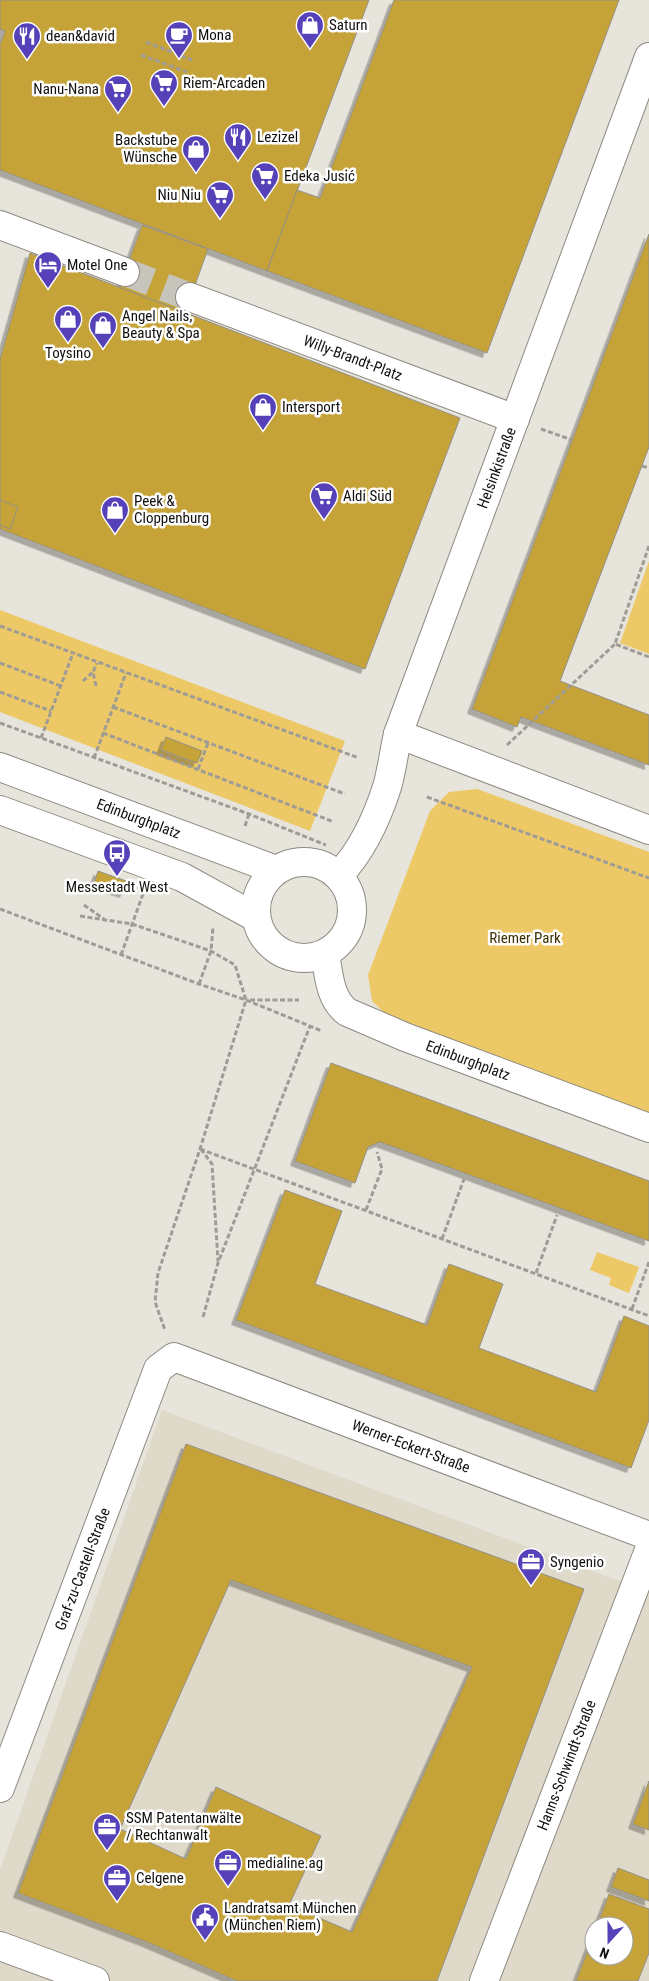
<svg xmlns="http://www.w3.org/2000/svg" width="649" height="1981" font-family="'Roboto Condensed',sans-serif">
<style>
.built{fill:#dfd9c9;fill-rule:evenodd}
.green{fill:#ecc966}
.building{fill:#c5a339;stroke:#939089;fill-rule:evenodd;filter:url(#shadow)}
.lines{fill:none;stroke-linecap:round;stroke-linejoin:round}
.street-tunnel{stroke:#c7c4bc;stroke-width:28;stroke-dasharray:28 14;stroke-linecap:butt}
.street-casing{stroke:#8d8a82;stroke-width:30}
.secondary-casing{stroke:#8d8a82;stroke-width:30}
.path{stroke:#9f9c95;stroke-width:3;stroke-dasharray:5 2.5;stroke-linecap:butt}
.street{stroke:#fff;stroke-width:28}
.secondary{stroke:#fff;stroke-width:28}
.labels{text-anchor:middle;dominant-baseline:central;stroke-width:5;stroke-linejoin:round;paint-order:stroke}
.poi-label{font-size:15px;fill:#11100d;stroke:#fff;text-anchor:start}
.street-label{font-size:15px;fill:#11100d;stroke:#fff}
.park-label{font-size:15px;fill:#3e2f01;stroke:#fff}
</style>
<defs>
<filter id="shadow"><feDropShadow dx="-4.5" dy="4.5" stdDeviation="0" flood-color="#0004"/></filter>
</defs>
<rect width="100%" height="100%" fill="#e7e4db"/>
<!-- built -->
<path class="built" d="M 162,1410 L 649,1592 L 649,1981 L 0,1981 L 0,1870 ZM 594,1926 L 624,1926 L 624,1956 L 594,1956 Z"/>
<!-- green -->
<g class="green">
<polygon points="649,561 649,654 620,643"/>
<polygon points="0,610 345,741 310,831 0,712"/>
<polygon points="477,789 649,852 649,1114 391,1019 372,1001 368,975 430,811 449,792"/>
<polygon points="597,1252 639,1267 629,1293 609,1285 611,1278 590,1270"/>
</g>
<!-- building -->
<g class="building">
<polygon points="0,0 369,0 267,271 0,170 0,44 5,31 0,29"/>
<polygon points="394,0 619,0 487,353 267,271 297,190 320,198"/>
<polygon points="142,225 208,249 185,313 119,288"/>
<polygon points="649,234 649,447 560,681 649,715 649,765 521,717 517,727 472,709"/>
<polygon points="30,253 460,418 365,669 0,529 0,359"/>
<polygon points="0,500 18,507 10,529 0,525"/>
<polygon points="166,737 202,751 197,763 161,750"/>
<polygon points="98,871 129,882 124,893 94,883"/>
<polygon points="331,1063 649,1181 649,1241 380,1142 368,1147 355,1183 295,1161"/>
<polygon points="285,1190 342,1211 315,1284 427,1325 449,1264 503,1284 479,1348 596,1392 624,1316 649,1326 649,1420 631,1468 236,1320"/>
<path d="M 186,1444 L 584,1589 L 437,1981 L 237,1981 L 147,1942 L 18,1893 ZM 231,1580 L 472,1667 L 352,1932 L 289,1905 L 321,1836 L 216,1787 L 186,1859 L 120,1829 Z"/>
<polygon points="649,1781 649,1830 633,1824"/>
<polygon points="618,1868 649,1880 649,1901 611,1887"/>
<polygon points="609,1894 649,1909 649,1953 638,1981 576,1981 594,1934 594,1956 624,1956 624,1926 597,1926"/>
</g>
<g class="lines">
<!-- street-tunnel -->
<polyline class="street-tunnel" points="125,272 190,297"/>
<!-- street casing -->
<g class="street-casing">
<g id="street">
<polyline points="0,225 125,272"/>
<path id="s1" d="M 190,297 L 515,419"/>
<polyline points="398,734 649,830"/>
<path id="s2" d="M 0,767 L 276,870"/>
<polyline points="0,810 182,877 255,917"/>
<circle cx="304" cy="910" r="48"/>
<path id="s3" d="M 339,875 C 361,852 377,818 387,787 C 392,770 394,751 398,734 L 649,57"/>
<path id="s4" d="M 325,954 C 329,974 329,998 347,1012 L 405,1037 L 649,1128"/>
<path id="s5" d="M 0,1788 L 158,1369 L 174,1357 L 649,1536"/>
<path id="s6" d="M 484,1981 L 649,1550"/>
</g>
</g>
<!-- secondary casing -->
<g class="secondary-casing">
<polyline id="secondary" points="0,1946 95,1981"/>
</g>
<!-- path -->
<g class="path">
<polyline points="146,42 192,60"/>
<polyline points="141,55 187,72"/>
<polyline points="541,429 572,440"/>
<polyline points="642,466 649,468"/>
<polyline points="649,546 615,644 649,657"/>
<polyline points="0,626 359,758"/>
<polyline points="0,663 61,686"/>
<polyline points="83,681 93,672"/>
<polyline points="96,686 93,672 97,663"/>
<polyline points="0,692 51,711"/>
<polyline points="113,707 345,794"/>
<polyline points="0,723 249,814 326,845"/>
<polyline points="103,733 334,822"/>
<polyline points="41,738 73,653"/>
<polyline points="507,745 615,644"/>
<polyline points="94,758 126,673"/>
<polyline points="198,769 208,743"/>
<polyline points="427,797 649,878"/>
<polyline points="245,826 249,814"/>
<polyline points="84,905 104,919"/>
<polyline points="0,909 199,984 246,1000 322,1031"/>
<polyline points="80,916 132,924 211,951 235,965 246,1000 200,1149 158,1273 155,1302 165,1330"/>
<polyline points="121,955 143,894"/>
<polyline points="199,984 211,951 213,927"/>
<polyline points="250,1000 299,1000"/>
<polyline points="200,1149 649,1316"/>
<polyline points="201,1149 212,1164 218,1261"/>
<polyline points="366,1210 382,1169 377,1152"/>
<polyline points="442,1239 464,1179"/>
<polyline points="536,1273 557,1215"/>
<polyline points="632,1309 649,1262"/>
<polyline points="203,1317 218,1263 310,1026"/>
</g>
<!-- street -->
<use href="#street" class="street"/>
<!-- secondary -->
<use href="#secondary" class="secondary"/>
</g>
<!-- icons -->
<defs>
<g id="shop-pin" transform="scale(1.4375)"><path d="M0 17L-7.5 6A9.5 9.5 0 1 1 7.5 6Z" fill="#5741b9" stroke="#fff"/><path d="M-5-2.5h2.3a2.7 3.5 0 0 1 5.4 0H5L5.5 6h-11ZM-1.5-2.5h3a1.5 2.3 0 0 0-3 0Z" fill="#fff"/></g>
<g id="cafe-pin" transform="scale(1.4375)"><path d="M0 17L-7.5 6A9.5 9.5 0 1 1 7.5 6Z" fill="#5741b9" stroke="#fff"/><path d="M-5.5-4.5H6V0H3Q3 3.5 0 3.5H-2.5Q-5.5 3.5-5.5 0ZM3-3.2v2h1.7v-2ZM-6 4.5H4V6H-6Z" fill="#fff"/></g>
<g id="restaurant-pin" transform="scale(1.4375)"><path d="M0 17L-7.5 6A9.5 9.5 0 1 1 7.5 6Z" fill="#5741b9" stroke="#fff"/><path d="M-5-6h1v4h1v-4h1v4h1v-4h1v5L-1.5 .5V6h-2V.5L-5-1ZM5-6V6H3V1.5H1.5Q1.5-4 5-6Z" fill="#fff"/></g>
<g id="supermarket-pin" transform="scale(1.4375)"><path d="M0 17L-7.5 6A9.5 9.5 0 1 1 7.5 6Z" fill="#5741b9" stroke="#fff"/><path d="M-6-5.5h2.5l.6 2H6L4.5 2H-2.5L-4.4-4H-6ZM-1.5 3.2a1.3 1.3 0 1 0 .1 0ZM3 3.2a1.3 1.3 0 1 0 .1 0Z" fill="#fff"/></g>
<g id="hotel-pin" transform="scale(1.4375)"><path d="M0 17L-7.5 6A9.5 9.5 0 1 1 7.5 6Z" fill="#5741b9" stroke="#fff"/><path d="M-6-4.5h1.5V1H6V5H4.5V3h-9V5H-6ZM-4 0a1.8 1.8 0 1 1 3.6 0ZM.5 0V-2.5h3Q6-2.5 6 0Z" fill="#fff"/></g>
<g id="bus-pin" transform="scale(1.4375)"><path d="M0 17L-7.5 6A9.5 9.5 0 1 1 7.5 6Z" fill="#5741b9" stroke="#fff"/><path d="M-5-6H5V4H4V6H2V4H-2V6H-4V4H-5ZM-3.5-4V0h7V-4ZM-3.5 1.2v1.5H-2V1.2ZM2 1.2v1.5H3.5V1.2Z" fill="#fff"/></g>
<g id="office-pin" transform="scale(1.4375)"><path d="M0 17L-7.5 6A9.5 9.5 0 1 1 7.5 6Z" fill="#5741b9" stroke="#fff"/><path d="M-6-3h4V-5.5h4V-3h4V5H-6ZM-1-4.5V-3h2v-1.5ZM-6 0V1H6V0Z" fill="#fff"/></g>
<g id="civic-pin" transform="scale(1.4375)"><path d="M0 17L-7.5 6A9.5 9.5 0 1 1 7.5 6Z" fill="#5741b9" stroke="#fff"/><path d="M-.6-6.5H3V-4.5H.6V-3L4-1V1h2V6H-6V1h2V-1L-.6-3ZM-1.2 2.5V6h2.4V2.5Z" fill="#fff"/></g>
</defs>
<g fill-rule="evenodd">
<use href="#shop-pin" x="310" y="25"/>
<use href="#cafe-pin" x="179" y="35"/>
<use href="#restaurant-pin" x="27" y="36"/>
<use href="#supermarket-pin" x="164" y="83"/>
<use href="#supermarket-pin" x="118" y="89"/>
<use href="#restaurant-pin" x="238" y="137"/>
<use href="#shop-pin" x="196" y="149"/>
<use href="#supermarket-pin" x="265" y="176"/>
<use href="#supermarket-pin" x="220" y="195"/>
<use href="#hotel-pin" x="48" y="265"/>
<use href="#shop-pin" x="68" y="319"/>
<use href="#shop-pin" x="103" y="325"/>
<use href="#shop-pin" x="263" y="407"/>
<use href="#supermarket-pin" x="324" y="496"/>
<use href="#shop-pin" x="115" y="510"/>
<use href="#bus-pin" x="117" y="853"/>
<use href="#office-pin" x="531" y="1562"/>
<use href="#office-pin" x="107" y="1827"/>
<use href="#office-pin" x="228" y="1863"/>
<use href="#office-pin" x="117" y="1878"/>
<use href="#civic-pin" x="205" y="1917"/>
</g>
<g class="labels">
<!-- poi labels -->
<g class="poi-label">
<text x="329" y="25">Saturn</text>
<text x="198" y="35">Mona</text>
<text x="46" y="36">dean&amp;david</text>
<text x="183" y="83">Riem-Arcaden</text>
<text x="99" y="89" text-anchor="end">Nanu-Nana</text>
<text x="257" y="137">Lezizel</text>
<text x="177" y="140" text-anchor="end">Backstube<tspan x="177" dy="17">Wünsche</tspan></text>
<text x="284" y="176">Edeka Jusić</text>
<text x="201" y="195" text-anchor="end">Niu Niu</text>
<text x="67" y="265">Motel One</text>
<text x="122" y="316">Angel Nails,<tspan x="122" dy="17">Beauty &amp; Spa</tspan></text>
<text x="68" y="353" text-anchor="middle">Toysino</text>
<text x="282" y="407">Intersport</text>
<text x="343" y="496">Aldi Süd</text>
<text x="134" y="501">Peek &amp;<tspan x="134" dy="17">Cloppenburg</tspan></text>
<text x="117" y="887" text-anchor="middle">Messestadt West</text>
<text x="550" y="1562">Syngenio</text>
<text x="126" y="1818">SSM Patentanwälte<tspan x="126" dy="17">/ Rechtanwalt</tspan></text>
<text x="247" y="1863">medialine.ag</text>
<text x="136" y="1878">Celgene</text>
<text x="224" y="1908">Landratsamt München<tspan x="224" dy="17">(München Riem)</tspan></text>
</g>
<!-- street labels -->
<g class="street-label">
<text stroke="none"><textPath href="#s1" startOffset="174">Willy-Brandt-Platz</textPath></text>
<text stroke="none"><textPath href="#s3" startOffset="439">Helsinkistraße</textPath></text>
<text stroke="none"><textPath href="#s2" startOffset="148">Edinburghplatz</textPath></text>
<text stroke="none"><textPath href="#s4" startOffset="194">Edinburghplatz</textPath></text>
<text stroke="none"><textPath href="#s5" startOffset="721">Werner-Eckert-Straße</textPath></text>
<text stroke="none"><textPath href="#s5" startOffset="234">Graf-zu-Castell-Straße</textPath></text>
<text stroke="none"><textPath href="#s6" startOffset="231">Hanns-Schwindt-Straße</textPath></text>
</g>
<!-- park labels -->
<g class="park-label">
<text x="525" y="938">Riemer Park</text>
</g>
</g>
<!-- north arrow -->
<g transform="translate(609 1941) rotate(201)"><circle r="24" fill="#ffffff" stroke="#a09f9e"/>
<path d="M0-4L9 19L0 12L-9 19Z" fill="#5741b9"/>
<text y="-8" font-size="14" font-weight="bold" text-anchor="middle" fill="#11100d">N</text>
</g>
</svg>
